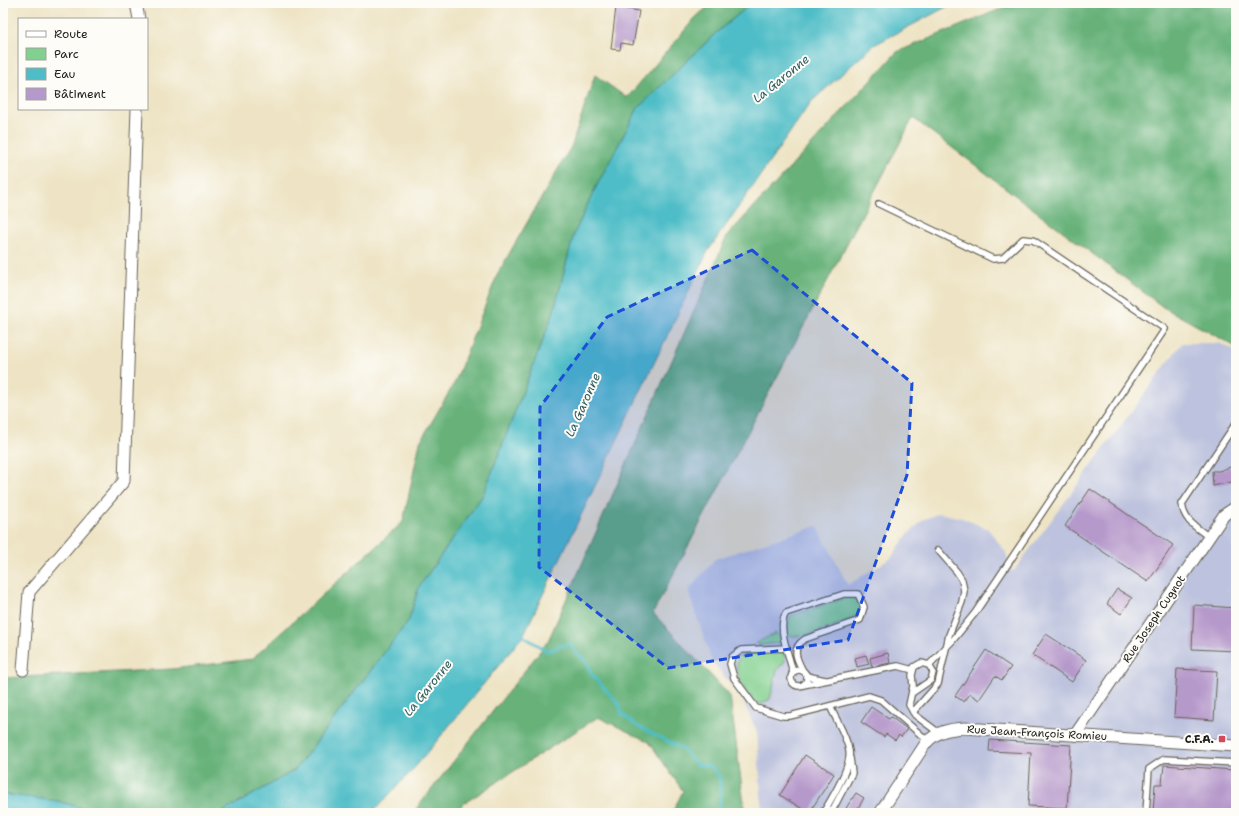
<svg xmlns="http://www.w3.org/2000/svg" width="1239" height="816" font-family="'Shantell Sans',sans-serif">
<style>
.industrial{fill:#bdc3de}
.green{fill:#81d08f;stroke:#4e7656}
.forest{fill:#68b27a;stroke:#42674b}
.water{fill:#4fbdc7;stroke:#366c72}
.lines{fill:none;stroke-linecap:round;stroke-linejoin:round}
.stream{stroke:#4fbdc7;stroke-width:3}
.building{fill:#b699cb}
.service-casing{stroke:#666257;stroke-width:8}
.minor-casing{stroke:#666257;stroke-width:13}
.service{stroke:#fff;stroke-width:5.5}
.minor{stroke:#fff;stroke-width:11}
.marked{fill:#1d4ed8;fill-opacity:0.2;stroke:#1d4ed8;stroke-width:3;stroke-dasharray:8 5;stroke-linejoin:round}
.poi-dot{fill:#d1495b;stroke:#fdfcf7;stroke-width:1.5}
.labels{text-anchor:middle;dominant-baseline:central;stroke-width:4;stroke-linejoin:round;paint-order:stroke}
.street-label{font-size:11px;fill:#1c1c1c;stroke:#fdfcf7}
.poi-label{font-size:11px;font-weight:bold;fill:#1c1c1c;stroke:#fdfcf7;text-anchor:end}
.water-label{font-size:12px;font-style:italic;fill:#305c60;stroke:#fdfcf7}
</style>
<rect width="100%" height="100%" fill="#fdfcf7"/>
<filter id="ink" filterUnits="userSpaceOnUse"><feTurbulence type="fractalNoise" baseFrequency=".025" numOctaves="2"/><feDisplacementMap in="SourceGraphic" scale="8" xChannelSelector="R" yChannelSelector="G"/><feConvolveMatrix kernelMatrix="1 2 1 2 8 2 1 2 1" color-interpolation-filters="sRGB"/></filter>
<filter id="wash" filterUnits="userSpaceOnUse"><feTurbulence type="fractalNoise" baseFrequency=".012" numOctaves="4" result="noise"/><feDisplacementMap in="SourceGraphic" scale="16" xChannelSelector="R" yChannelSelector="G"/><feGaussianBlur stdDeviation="0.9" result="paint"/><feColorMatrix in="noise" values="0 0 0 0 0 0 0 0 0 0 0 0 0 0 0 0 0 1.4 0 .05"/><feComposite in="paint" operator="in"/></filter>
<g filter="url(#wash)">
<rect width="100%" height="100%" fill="#eee4c5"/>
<!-- industrial -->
<polygon class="industrial" points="1182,343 1219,343 1236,351 1236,813 762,813 757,732 742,699 712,661 688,591 715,559 817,526 848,585 891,558 908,534 923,520 939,513 962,518 988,529 1005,551 1013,572"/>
<!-- green -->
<g class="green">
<path d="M 847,597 C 859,597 866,609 856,617 C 844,622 798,643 788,634 L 786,624 L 791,616 Z"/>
<polygon points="776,633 781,637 781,643 759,645 756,643"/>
<path d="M 780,652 L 784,654 L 785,661 L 777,670 L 770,699 L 761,704 C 747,701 733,672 738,659 C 746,649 769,652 780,652 Z"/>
</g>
<!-- forest -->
<g class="forest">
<polygon points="712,3 752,3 717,32 638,108 596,187 574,234 553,314 483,495 419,587 409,620 295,770 221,813 98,813 58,801 3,794 3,678 172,669 252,659 403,522 420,442 455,382 498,273 572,145 595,75 627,98 695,18"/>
<polygon points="1015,3 1236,3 1236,347 1163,307 913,118 653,613 730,696 744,804 749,813 672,813 683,791 649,742 598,717 463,804 455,813 413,813 548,641 727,236 897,52"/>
</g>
<!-- water -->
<g class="water">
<polygon points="752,3 954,3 874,45 811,102 708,251 523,636 417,765 372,813 221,813 295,770 409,620 419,587 483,495 553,314 574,234 596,187 638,108 717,32"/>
<polygon points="3,794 58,801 98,813 3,813"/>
</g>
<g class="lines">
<!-- stream -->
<polyline class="stream" points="520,634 547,651 570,643 576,653 585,660 592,675 619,704 622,714 637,726 681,748 697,765 710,766 719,775 721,799 716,813"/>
</g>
<g id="blocks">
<!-- building -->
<g class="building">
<polygon points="616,7 639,11 633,45 621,43 620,50 611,49"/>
<polygon points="1236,465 1236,481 1213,486 1212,471 1219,471"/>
<polygon points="1090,489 1173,545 1148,582 1065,526"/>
<polygon points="1117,589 1132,598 1121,614 1107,604"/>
<polygon points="1194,605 1236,608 1236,651 1192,649"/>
<polygon points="1046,634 1086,660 1072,682 1032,655"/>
<polygon points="986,650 1011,667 1002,680 995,676 979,700 970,694 964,702 955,696"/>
<polygon points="888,653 890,663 872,667 870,658"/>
<polygon points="866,655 869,664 857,667 855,658"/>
<polygon points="1177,669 1217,671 1214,720 1174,717"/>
<polygon points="871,707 889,719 891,717 907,729 901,737 899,735 895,740 886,734 884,737 861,722"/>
<polygon points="990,740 1071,745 1067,808 1028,806 1031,753 989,751"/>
<polygon points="805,755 834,774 809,813 780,795"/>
<polygon points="1164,765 1234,770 1232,795 1236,795 1236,813 1153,813 1155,784 1162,784"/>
<polygon points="856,793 864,798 855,813 853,813 846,808"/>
</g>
</g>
</g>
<g filter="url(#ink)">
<use href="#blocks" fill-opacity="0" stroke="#666257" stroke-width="1"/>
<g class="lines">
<!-- service casing -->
<g class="service-casing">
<g id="service">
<polyline points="879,204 993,259 1003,258 1023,239 1033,240 1165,329 975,613 953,640 929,665"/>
<path d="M 1209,537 C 1196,527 1184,521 1182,504 L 1236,423"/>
<polyline points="787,648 741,650 732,657 730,664 734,678 756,708 783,716 790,716 869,696 881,700 928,741"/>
<circle cx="799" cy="678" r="8"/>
<path d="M 793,673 C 790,657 776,627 786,613 L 844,594 L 858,594 L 864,607 L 860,620 L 805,639 C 791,648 796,658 803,671"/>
<polyline points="807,676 825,680"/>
<polyline points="803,685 898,666 913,670"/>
<polyline points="912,693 931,680 933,672 929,665 921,663 914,667 912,675 913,686 909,705 915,715 939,733"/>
<polyline points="913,712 938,684 949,635 962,602 964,591 962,580 957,572 938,550"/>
<polyline points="823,812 833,809 852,773 850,758"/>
<path d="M 823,813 C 831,800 852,766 849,751 C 847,736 836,720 830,706"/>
<polyline points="1146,813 1149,769 1164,759 1236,763"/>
</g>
</g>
<!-- minor casing -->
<g class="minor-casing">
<g id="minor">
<polyline points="136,3 139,19"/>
<polyline points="23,670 29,592 124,481 137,109"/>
<polyline points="1075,735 1224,515 1236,507"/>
<path d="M 880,813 L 926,743 C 937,731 949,729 965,728 L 1236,746"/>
</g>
</g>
<!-- service -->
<use href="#service" class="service"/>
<!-- minor -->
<use href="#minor" class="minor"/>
</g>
</g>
<!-- marked area -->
<path class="marked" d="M 752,250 L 912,383 L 907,475 L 848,640 L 668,668 L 539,567 L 540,407 L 607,317 Z"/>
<!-- markers -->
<rect class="poi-dot" x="1218" y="735" width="8" height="8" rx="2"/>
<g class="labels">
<!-- street labels -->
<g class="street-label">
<text transform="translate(1154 619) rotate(-56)">Rue Joseph Cugnot</text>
<text transform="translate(1037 733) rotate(3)">Rue Jean-François Romieu</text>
</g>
<!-- poi labels -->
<g class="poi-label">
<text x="1214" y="739">C.F.A.</text>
</g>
<!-- water labels -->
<g class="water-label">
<text transform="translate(781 79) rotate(-39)">La Garonne</text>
<text transform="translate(583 405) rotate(-66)">La Garonne</text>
<text transform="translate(428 688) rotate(-51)">La Garonne</text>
</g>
</g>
<!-- margin -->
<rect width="1239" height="816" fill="none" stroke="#fdfcf7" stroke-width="16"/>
<!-- legend -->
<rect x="18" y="18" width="130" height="92" fill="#fdfcf7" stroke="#a3a29f"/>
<rect x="26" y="31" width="20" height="6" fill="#ffffff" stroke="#a3a29f"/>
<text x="54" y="38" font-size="12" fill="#1c1c1c">Route</text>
<rect x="26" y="48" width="20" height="12" fill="#81d08f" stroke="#a3a29f"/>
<text x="54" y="58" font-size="12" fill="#1c1c1c">Parc</text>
<rect x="26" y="68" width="20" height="12" fill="#4fbdc7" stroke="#a3a29f"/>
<text x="54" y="78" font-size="12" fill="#1c1c1c">Eau</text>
<rect x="26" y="88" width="20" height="12" fill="#b699cb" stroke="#a3a29f"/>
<text x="54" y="98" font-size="12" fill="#1c1c1c">Bâtiment</text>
</svg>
